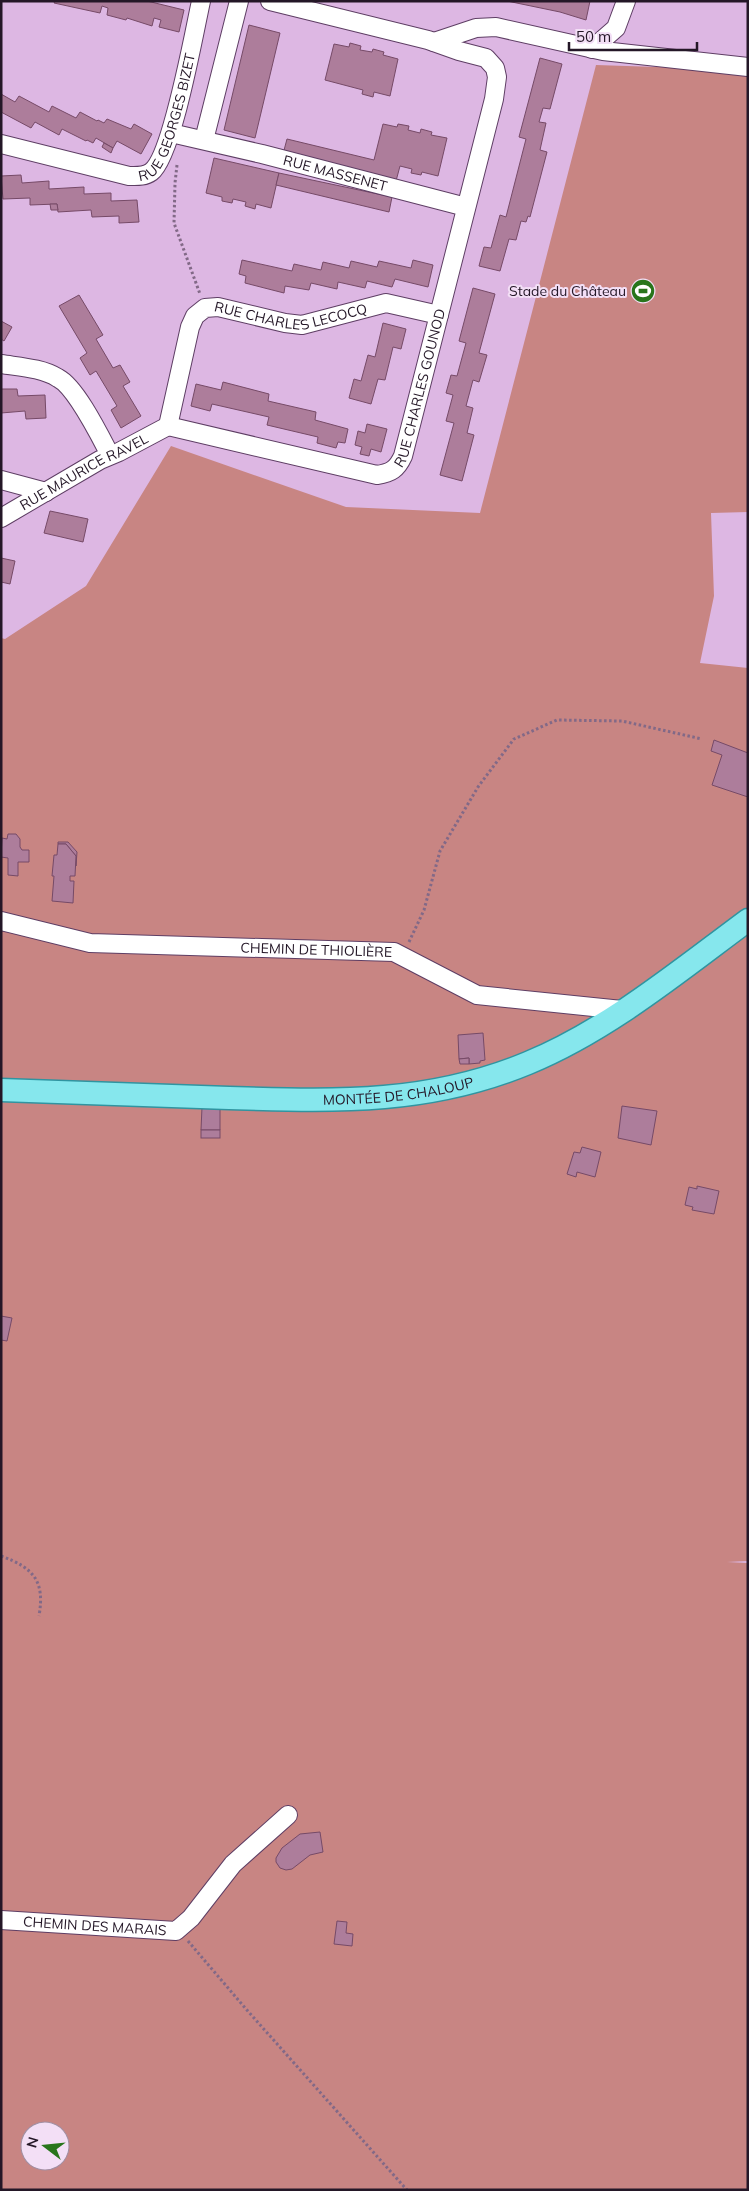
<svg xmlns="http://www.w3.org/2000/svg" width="749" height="2191" font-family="Mulish,sans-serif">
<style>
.green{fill:#c88583;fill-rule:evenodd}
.building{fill:#ad7d9b;stroke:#764a67}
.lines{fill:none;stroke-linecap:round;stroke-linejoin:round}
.minor-casing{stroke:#5e3e64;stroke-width:20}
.major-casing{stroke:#3094a0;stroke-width:25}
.path{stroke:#826987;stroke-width:3;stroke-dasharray:2.5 2.5;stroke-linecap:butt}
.minor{stroke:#fff;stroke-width:18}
.major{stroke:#86e7ed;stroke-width:22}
.labels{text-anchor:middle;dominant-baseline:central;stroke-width:4;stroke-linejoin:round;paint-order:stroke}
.street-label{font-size:14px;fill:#241727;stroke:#f3dff6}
.poi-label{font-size:14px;fill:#241727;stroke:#f3dff6;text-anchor:end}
</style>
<rect width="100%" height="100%" fill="#ddb7e3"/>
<!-- green -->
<path class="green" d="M 596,65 L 748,70 L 748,512 L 711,513 L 714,596 L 700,663 L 748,668 L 748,1561 L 727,1562 L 748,1563 L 748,2190 L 1,2190 L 1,638 L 5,639 L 86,586 L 171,446 L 346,507 L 480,513 ZM 30,2131 L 60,2131 L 60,2161 L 30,2161 Z"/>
<!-- building -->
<g class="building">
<polygon points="55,1 147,1 184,10 179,32 159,27 161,20 154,18 152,26 127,18 126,20 107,15 108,8 102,6 100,13 54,3"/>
<polygon points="507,1 590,1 586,20 560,12"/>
<polygon points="249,25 280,33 255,138 224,130"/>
<polygon points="350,43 361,46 360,50 372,52 373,49 384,52 383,55 398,59 390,96 374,92 373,97 362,94 363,90 325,80 334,44 349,47"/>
<polygon points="540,58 562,64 550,109 543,108 539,122 546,123 540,150 547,152 530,217 528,216 526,222 521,221 516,240 509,239 500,271 479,266 484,247 491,248 500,215 506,217 526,139 519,137"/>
<polygon points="1,94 15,102 19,96 49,112 52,106 76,118 80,112 97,121 98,120 104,123 107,119 131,129 134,124 152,134 141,154 117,141 113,148 96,138 93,143 87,140 86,141 62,129 59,135 35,122 31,128 1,112"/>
<polygon points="383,124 397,127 398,124 409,126 408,130 420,133 421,129 432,132 431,135 447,138 438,176 422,172 421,175 411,173 412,169 400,166 396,181 283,154 287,139 374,160"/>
<polygon points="104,143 113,148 111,153 102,147"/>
<polygon points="214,158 279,173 271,208 256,204 255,209 245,206 246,202 233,199 232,203 222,201 222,197 206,193"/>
<polygon points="279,173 392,197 389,212 276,185"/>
<polygon points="21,175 22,183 49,181 49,189 84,187 84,194 111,193 111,201 137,200 139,222 119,223 119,216 92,217 91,210 58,212 57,204 30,205 30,198 3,199 1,176"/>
<polygon points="50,204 57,204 58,210 51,210"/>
<polygon points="242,260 292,271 294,264 321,270 323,262 349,268 351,261 377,267 379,261 411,268 413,260 433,265 428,287 395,279 392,287 367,281 365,288 338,282 337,289 311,283 309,290 285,286 284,293 245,283 246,276 239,274"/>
<polygon points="473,288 495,294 479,353 487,355 479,382 473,380 466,406 473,408 467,433 474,435 462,481 440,475 454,423 446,421 453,395 446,393 451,375 457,376 466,343 459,341"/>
<polygon points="79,295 103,335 96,339 113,368 120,365 130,382 123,386 141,416 121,428 111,410 117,406 96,371 90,375 80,358 87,353 59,306"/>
<polygon points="1,321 12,327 4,341 1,339"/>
<polygon points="383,323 406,329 401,349 393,347 385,380 378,379 371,404 349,398 354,379 361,381 368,355 375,357"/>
<polygon points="223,382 269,394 268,401 316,412 315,420 348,429 345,443 338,442 336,448 317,443 318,437 267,425 269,417 212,404 210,411 191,406 196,384 221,390"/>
<polygon points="1,389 17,389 18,396 45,395 46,418 26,419 25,411 1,413"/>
<polygon points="367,424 387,429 381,452 371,449 369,456 360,454 362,447 355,445 358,431 365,433"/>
<polygon points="50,511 88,519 83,542 44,533"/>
<polygon points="1,558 15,561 10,584 1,582"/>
<polygon points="714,740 748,753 748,797 712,785 722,755 711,751"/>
<polygon points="8,834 16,834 20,839 20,847 22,850 29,850 29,862 18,862 18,876 8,875 8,858 1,857 2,838 7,839"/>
<polygon points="58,842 68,842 77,852 76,866 76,856 66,844 58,844"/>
<polygon points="58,844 66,844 76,856 75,876 70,876 70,881 74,881 73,903 52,901 54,876 52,876 54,855 57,855"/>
<polygon points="483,1033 485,1060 480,1061 480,1063 469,1064 469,1058 459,1059 458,1035"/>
<polygon points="469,1058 469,1064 460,1064 459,1059"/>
<polygon points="220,1106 220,1130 201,1130 202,1107"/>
<polygon points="622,1106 657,1111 651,1145 618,1138"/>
<rect x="201" y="1130" width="19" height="8"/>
<polygon points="582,1147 601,1152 595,1177 577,1172 576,1177 567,1174 574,1152 580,1153"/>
<polygon points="697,1186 719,1191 714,1214 692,1210 693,1207 685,1205 689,1187 697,1189"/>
<polygon points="1,1316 12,1318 7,1341 1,1340"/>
<polygon points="320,1832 323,1852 310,1855 292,1869 286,1870 280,1868 276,1862 276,1858 282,1848 300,1834"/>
<polygon points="337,1921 347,1922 346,1933 353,1934 352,1946 334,1944"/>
</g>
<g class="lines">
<!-- minor casing -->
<g class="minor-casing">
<g id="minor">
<polyline points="434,42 476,28 496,27 603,51 748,67"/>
<polyline points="592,49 616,28 626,1"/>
<path id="s1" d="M 171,133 L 262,154 L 466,207"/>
<polyline points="204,140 239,1"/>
<path id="s2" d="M 1,144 L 129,176 C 136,176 144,177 151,172 C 172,157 194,33 201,1"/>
<path d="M 1,364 C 20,367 42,368 58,378 C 76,387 100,436 110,455"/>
<path id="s3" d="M 168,426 L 377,475 C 391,473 397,469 403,456 L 494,99 L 497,77 L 495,68 L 486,58 L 459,51 L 428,40 L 270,1"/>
<path id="s4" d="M 168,426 L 190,327 L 195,316 L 205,308 L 218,307 L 285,323 L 302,325 L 386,303 L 439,315"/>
<polyline points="1,480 46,492"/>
<path id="s5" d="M 1,518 L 100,460 L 119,452 L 168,426"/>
<path id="s6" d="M 1,921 L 90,943 L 394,952 L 477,995 L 622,1010"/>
<path id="s7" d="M 1,1920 L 176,1931 L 191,1918 L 233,1864 L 288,1815"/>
</g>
</g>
<!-- major casing -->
<g class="major-casing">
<g id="major">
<path id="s8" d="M 1,1090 C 77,1093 153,1096 229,1098 C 334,1101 427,1105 528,1063 C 608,1030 679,971 748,920"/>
</g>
</g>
<!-- path -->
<g class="path">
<polyline points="177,165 175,183 174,223 200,294"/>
<polyline points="409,942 424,910 440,851 478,787 514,739 557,720 622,721 702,739"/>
<path d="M 1,1556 C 34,1568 45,1581 39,1616"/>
<polyline points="188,1941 246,2009 407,2190"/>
</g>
<!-- minor -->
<use href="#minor" class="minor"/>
<!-- major -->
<use href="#major" class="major"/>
</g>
<!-- icons -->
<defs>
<g id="stadium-disc" transform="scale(1.25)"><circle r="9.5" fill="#28751b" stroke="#f3dff6"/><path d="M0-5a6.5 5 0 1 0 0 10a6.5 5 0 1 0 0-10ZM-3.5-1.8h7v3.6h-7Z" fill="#fff"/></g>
</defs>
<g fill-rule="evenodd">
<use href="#stadium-disc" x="643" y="291"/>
</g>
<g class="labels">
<!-- street labels -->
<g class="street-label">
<text stroke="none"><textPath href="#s2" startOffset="211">RUE GEORGES BIZET</textPath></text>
<text stroke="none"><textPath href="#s1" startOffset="169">RUE MASSENET</textPath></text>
<text stroke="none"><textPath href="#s4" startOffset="214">RUE CHARLES LECOCQ</textPath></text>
<text stroke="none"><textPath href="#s3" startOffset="319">RUE CHARLES GOUNOD</textPath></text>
<text stroke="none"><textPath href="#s5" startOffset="95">RUE MAURICE RAVEL</textPath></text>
<text stroke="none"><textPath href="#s6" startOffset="318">CHEMIN DE THIOLIÈRE</textPath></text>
<text stroke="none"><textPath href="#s8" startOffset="398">MONTÉE DE CHALOUP</textPath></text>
<text stroke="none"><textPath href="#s7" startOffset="94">CHEMIN DES MARAIS</textPath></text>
</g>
<!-- poi labels -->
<g class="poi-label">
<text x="626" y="291">Stade du Château</text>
</g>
</g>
<!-- border -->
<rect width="749" height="2191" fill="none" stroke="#241727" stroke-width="5"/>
<!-- north arrow -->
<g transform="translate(45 2146) rotate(286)"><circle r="24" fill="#f3dff6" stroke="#a08fa3"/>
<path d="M0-4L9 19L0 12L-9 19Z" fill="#28751b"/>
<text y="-8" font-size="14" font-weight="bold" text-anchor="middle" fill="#241727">N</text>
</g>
<!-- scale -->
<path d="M569 42v8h128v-8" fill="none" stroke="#241727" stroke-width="2.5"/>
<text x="576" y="42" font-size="15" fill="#241727" stroke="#f3dff6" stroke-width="4" paint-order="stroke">50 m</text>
</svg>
